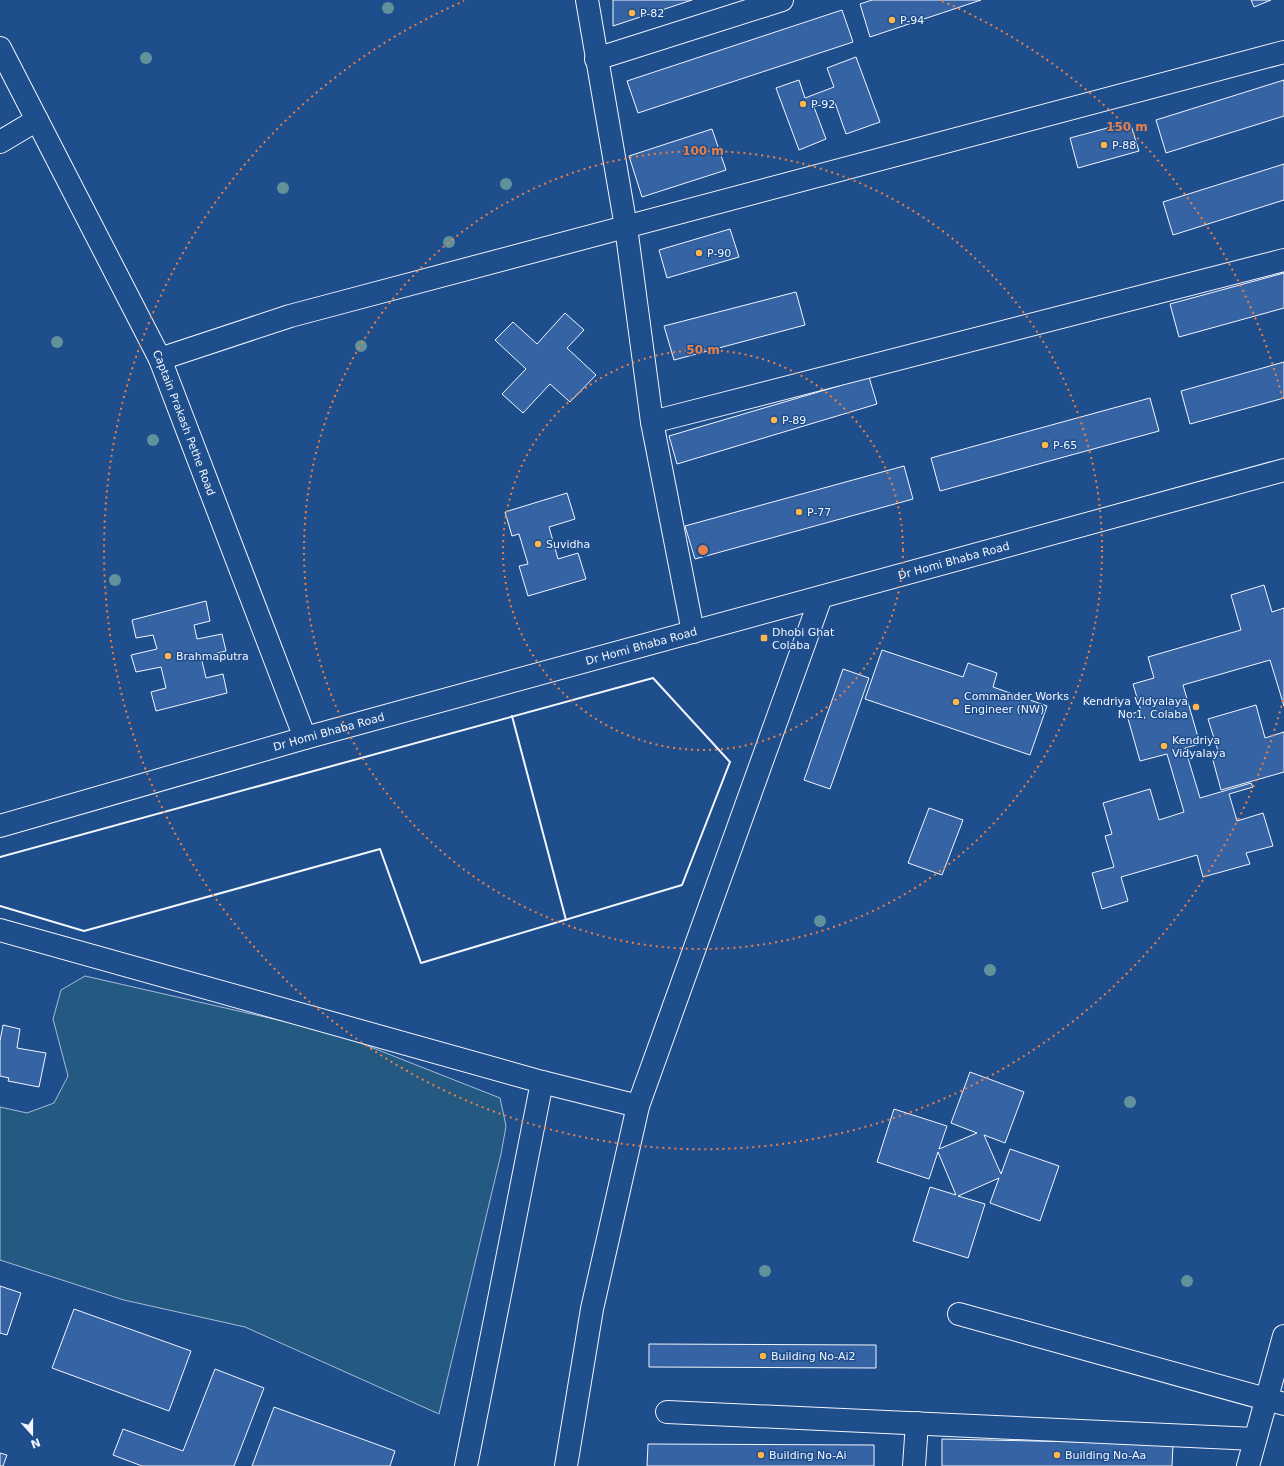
<svg xmlns="http://www.w3.org/2000/svg" width="1284" height="1466" font-family="'DejaVu Sans',sans-serif">
<style>
.green{fill:#245a82;stroke:#a8bbd7}
.building{fill:#3563a3;stroke:#f2f6ff}
.lines{fill:none;stroke-linecap:round;stroke-linejoin:round}
.street-casing{stroke:#f2f6ff;stroke-width:24}
.secondary-casing{stroke:#f2f6ff;stroke-width:24}
.street{stroke:#1f4e8c;stroke-width:22}
.secondary{stroke:#1f4e8c;stroke-width:22}
.wall{stroke:#f2f6ff;stroke-width:2}
.tree{fill:#61919a}
.ring{fill:none;stroke:#ea8049;stroke-width:2;stroke-dasharray:2 4}
.poi-dot{fill:#ffb74d;stroke:#1f4e8c;stroke-width:1.5}
.labels{text-anchor:middle;dominant-baseline:central;stroke-width:3;stroke-linejoin:round;paint-order:stroke}
.poi-label{font-size:11px;fill:#f2f6ff;stroke:#1f4e8c;text-anchor:start}
.street-label{font-size:11px;fill:#f2f6ff;stroke:#1f4e8c}
.centre{fill:#ea8049;stroke:#1f4e8c;stroke-width:2}
.ring-label{font-size:12px;text-anchor:middle;font-weight:bold;fill:#ea8049;stroke:#1f4e8c;stroke-width:3;stroke-linejoin:round;paint-order:stroke}
</style>
<rect width="100%" height="100%" fill="#1f4e8c"/>
<!-- green -->
<polygon class="green" points="85,976 335,1033 500,1098 506,1126 501,1154 439,1414 245,1327 124,1300 0,1260 0,1107 27,1113 54,1103 68,1076 53,1019 61,990"/>
<!-- building -->
<g class="building">
<polygon points="613,0 692,0 613,26"/>
<polygon points="872,0 981,0 870,37 860,4"/>
<polygon points="1251,0 1271,0 1254,7"/>
<polygon points="842,10 853,42 638,113 627,81"/>
<polygon points="856,57 880,122 846,134 834,100 814,107 826,139 799,150 776,88 799,80 805,98 834,87 827,68"/>
<polygon points="1284,80 1284,116 1166,153 1156,120"/>
<polygon points="1130,122 1139,151 1078,168 1070,138"/>
<polygon points="712,129 726,170 642,197 629,156"/>
<polygon points="1284,164 1284,200 1173,235 1163,202"/>
<polygon points="730,229 739,257 667,278 659,250"/>
<polygon points="1284,273 1284,308 1179,337 1170,304"/>
<polygon points="796,292 805,325 674,360 664,326"/>
<polygon points="565,313 584,330 567,348 596,375 570,402 550,384 523,413 502,394 526,369 495,340 513,322 537,344"/>
<polygon points="1284,362 1284,398 1190,424 1181,391"/>
<polygon points="869,377 877,404 677,464 669,436"/>
<polygon points="1150,398 1159,431 940,491 931,458"/>
<polygon points="904,466 913,499 695,559 685,526"/>
<polygon points="567,493 575,519 549,527 558,559 578,553 586,579 528,596 519,566 528,564 519,534 512,536 505,512"/>
<polygon points="1264,585 1272,612 1284,608 1284,706 1270,660 1183,685 1200,744 1185,748 1200,798 1251,783 1253,787 1229,794 1237,821 1263,813 1273,846 1246,853 1250,864 1203,877 1197,855 1121,877 1128,901 1102,909 1092,873 1114,867 1105,836 1112,834 1103,803 1150,789 1159,820 1184,812 1167,754 1140,761 1127,715 1141,711 1133,684 1154,678 1148,657 1241,630 1231,595"/>
<polygon points="206,601 210,621 194,625 197,639 222,634 226,651 201,657 206,678 223,674 227,693 156,711 151,692 166,688 161,667 136,672 131,655 157,649 153,635 136,638 132,620"/>
<polygon points="882,650 963,677 968,663 997,673 993,687 1047,706 1030,755 865,699"/>
<polygon points="843,669 869,678 830,789 804,780"/>
<polygon points="1256,705 1265,738 1284,732 1284,772 1221,790 1211,753 1218,751 1208,719"/>
<polygon points="929,808 963,820 942,875 908,863"/>
<polygon points="3,1025 20,1029 17,1048 46,1053 39,1087 8,1081 9,1078 0,1076 0,1041"/>
<polygon points="970,1072 1024,1092 1005,1143 984,1135 1001,1174 1010,1149 1059,1166 1040,1221 990,1203 999,1178 958,1196 985,1204 968,1258 913,1241 930,1187 956,1195 938,1152 929,1179 877,1162 894,1109 947,1126 939,1149 977,1133 951,1123"/>
<polygon points="0,1286 21,1293 7,1335 0,1333"/>
<polygon points="74,1309 191,1351 169,1411 52,1368"/>
<polygon points="649,1344 876,1345 876,1368 649,1367"/>
<polygon points="215,1369 264,1388 234,1466 142,1466 113,1455 123,1429 183,1451"/>
<polygon points="274,1407 395,1451 390,1466 252,1466"/>
<polygon points="942,1439 1173,1444 1172,1466 942,1466"/>
<polygon points="648,1444 874,1445 874,1466 647,1466"/>
<polygon points="0,1453 7,1455 3,1466 0,1466"/>
</g>
<g class="lines">
<!-- street casing -->
<g class="street-casing">
<g id="street">
<polyline points="587,0 626,227 652,422 693,632"/>
<polyline points="0,48 37,120 0,142"/>
<polyline points="596,59 782,0"/>
<path id="s1" d="M 37,120 L 160,359 L 305,738"/>
<polyline points="160,359 290,316 1284,52"/>
<polyline points="652,422 1284,260"/>
<polyline points="0,930 542,1082 638,1106"/>
<polyline points="959,1314 1284,1404"/>
<polyline points="667,1412 1255,1439"/>
<polyline points="466,1466 542,1082"/>
<polyline points="566,1466 592,1309 638,1106 821,597"/>
<polyline points="914,1466 917,1423"/>
<polyline points="1248,1466 1284,1336"/>
</g>
</g>
<!-- secondary casing -->
<g class="secondary-casing">
<g id="secondary">
<path id="s2" d="M 0,826 L 305,738 L 1284,470"/>
</g>
</g>
<!-- street -->
<use href="#street" class="street"/>
<!-- secondary -->
<use href="#secondary" class="secondary"/>
<!-- wall -->
<g class="wall">
<polyline points="512,716 566,920"/>
<polyline points="0,857 653,678 730,762 682,885 421,963 380,849 84,931 0,906"/>
</g>
</g>
<!-- trees -->
<g class="tree">
<circle cx="388" cy="8" r="6"/>
<circle cx="146" cy="58" r="6"/>
<circle cx="506" cy="184" r="6"/>
<circle cx="283" cy="188" r="6"/>
<circle cx="449" cy="242" r="6"/>
<circle cx="57" cy="342" r="6"/>
<circle cx="361" cy="346" r="6"/>
<circle cx="153" cy="440" r="6"/>
<circle cx="115" cy="580" r="6"/>
<circle cx="820" cy="921" r="6"/>
<circle cx="990" cy="970" r="6"/>
<circle cx="1130" cy="1102" r="6"/>
<circle cx="765" cy="1271" r="6"/>
<circle cx="1187" cy="1281" r="6"/>
</g>
<!-- distance rings -->
<g class="ring">
<circle cx="703" cy="550" r="200"/>
<circle cx="703" cy="550" r="399"/>
<path d="M1283 700A599 599 0 1 1 464 1M942 1A599 599 0 0 1 1283 400"/>
</g>
<!-- markers -->
<g class="poi-dot">
<circle cx="632" cy="13" r="4"/>
<circle cx="892" cy="20" r="4"/>
<circle cx="803" cy="104" r="4"/>
<circle cx="1104" cy="145" r="4"/>
<circle cx="699" cy="253" r="4"/>
<circle cx="774" cy="420" r="4"/>
<circle cx="1045" cy="445" r="4"/>
<circle cx="799" cy="512" r="4"/>
<circle cx="538" cy="544" r="4"/>
<rect x="760" y="634" width="8" height="8" rx="2"/>
<circle cx="168" cy="656" r="4"/>
<circle cx="956" cy="702" r="4"/>
<circle cx="1196" cy="707" r="4"/>
<circle cx="1164" cy="746" r="4"/>
<circle cx="763" cy="1356" r="4"/>
<circle cx="761" cy="1455" r="4"/>
<circle cx="1057" cy="1455" r="4"/>
</g>
<g class="labels">
<!-- poi labels -->
<g class="poi-label">
<text x="640" y="13">P-82</text>
<text x="900" y="20">P-94</text>
<text x="811" y="104">P-92</text>
<text x="1112" y="145">P-88</text>
<text x="707" y="253">P-90</text>
<text x="782" y="420">P-89</text>
<text x="1053" y="445">P-65</text>
<text x="807" y="512">P-77</text>
<text x="546" y="544">Suvidha</text>
<text x="772" y="632">Dhobi Ghat<tspan x="772" dy="13">Colaba</tspan></text>
<text x="176" y="656">Brahmaputra</text>
<text x="964" y="696">Commander Works<tspan x="964" dy="13">Engineer (NW)</tspan></text>
<text x="1188" y="701" text-anchor="end">Kendriya Vidyalaya<tspan x="1188" dy="13">No.1, Colaba</tspan></text>
<text x="1172" y="740">Kendriya<tspan x="1172" dy="13">Vidyalaya</tspan></text>
<text x="771" y="1356">Building No-Ai2</text>
<text x="769" y="1455">Building No-Ai</text>
<text x="1065" y="1455">Building No-Aa</text>
</g>
<!-- street labels -->
<g class="street-label">
<text stroke="none"><textPath href="#s1" startOffset="337">Captain Prakash Pethe Road</textPath></text>
<text stroke="none"><textPath href="#s2" startOffset="990">Dr Homi Bhaba Road</textPath></text>
<text stroke="none"><textPath href="#s2" startOffset="666">Dr Homi Bhaba Road</textPath></text>
<text stroke="none"><textPath href="#s2" startOffset="342">Dr Homi Bhaba Road</textPath></text>
</g>
</g>
<circle cx="703" cy="550" r="6" class="centre"/>
<g class="ring-label">
<text x="1127" y="131">150 m</text>
<text x="703" y="155">100 m</text>
<text x="703" y="354">50 m</text>
</g>
<!-- north arrow -->
<g transform="translate(32 1434) rotate(159)" stroke="#1f4e8c" stroke-width="3" paint-order="stroke">
<path d="M0-3L7 15L0 10L-7 15Z" fill="#f2f6ff"/>
<text y="-6" font-size="11" font-weight="bold" text-anchor="middle" fill="#f2f6ff">N</text>
</g>
</svg>
